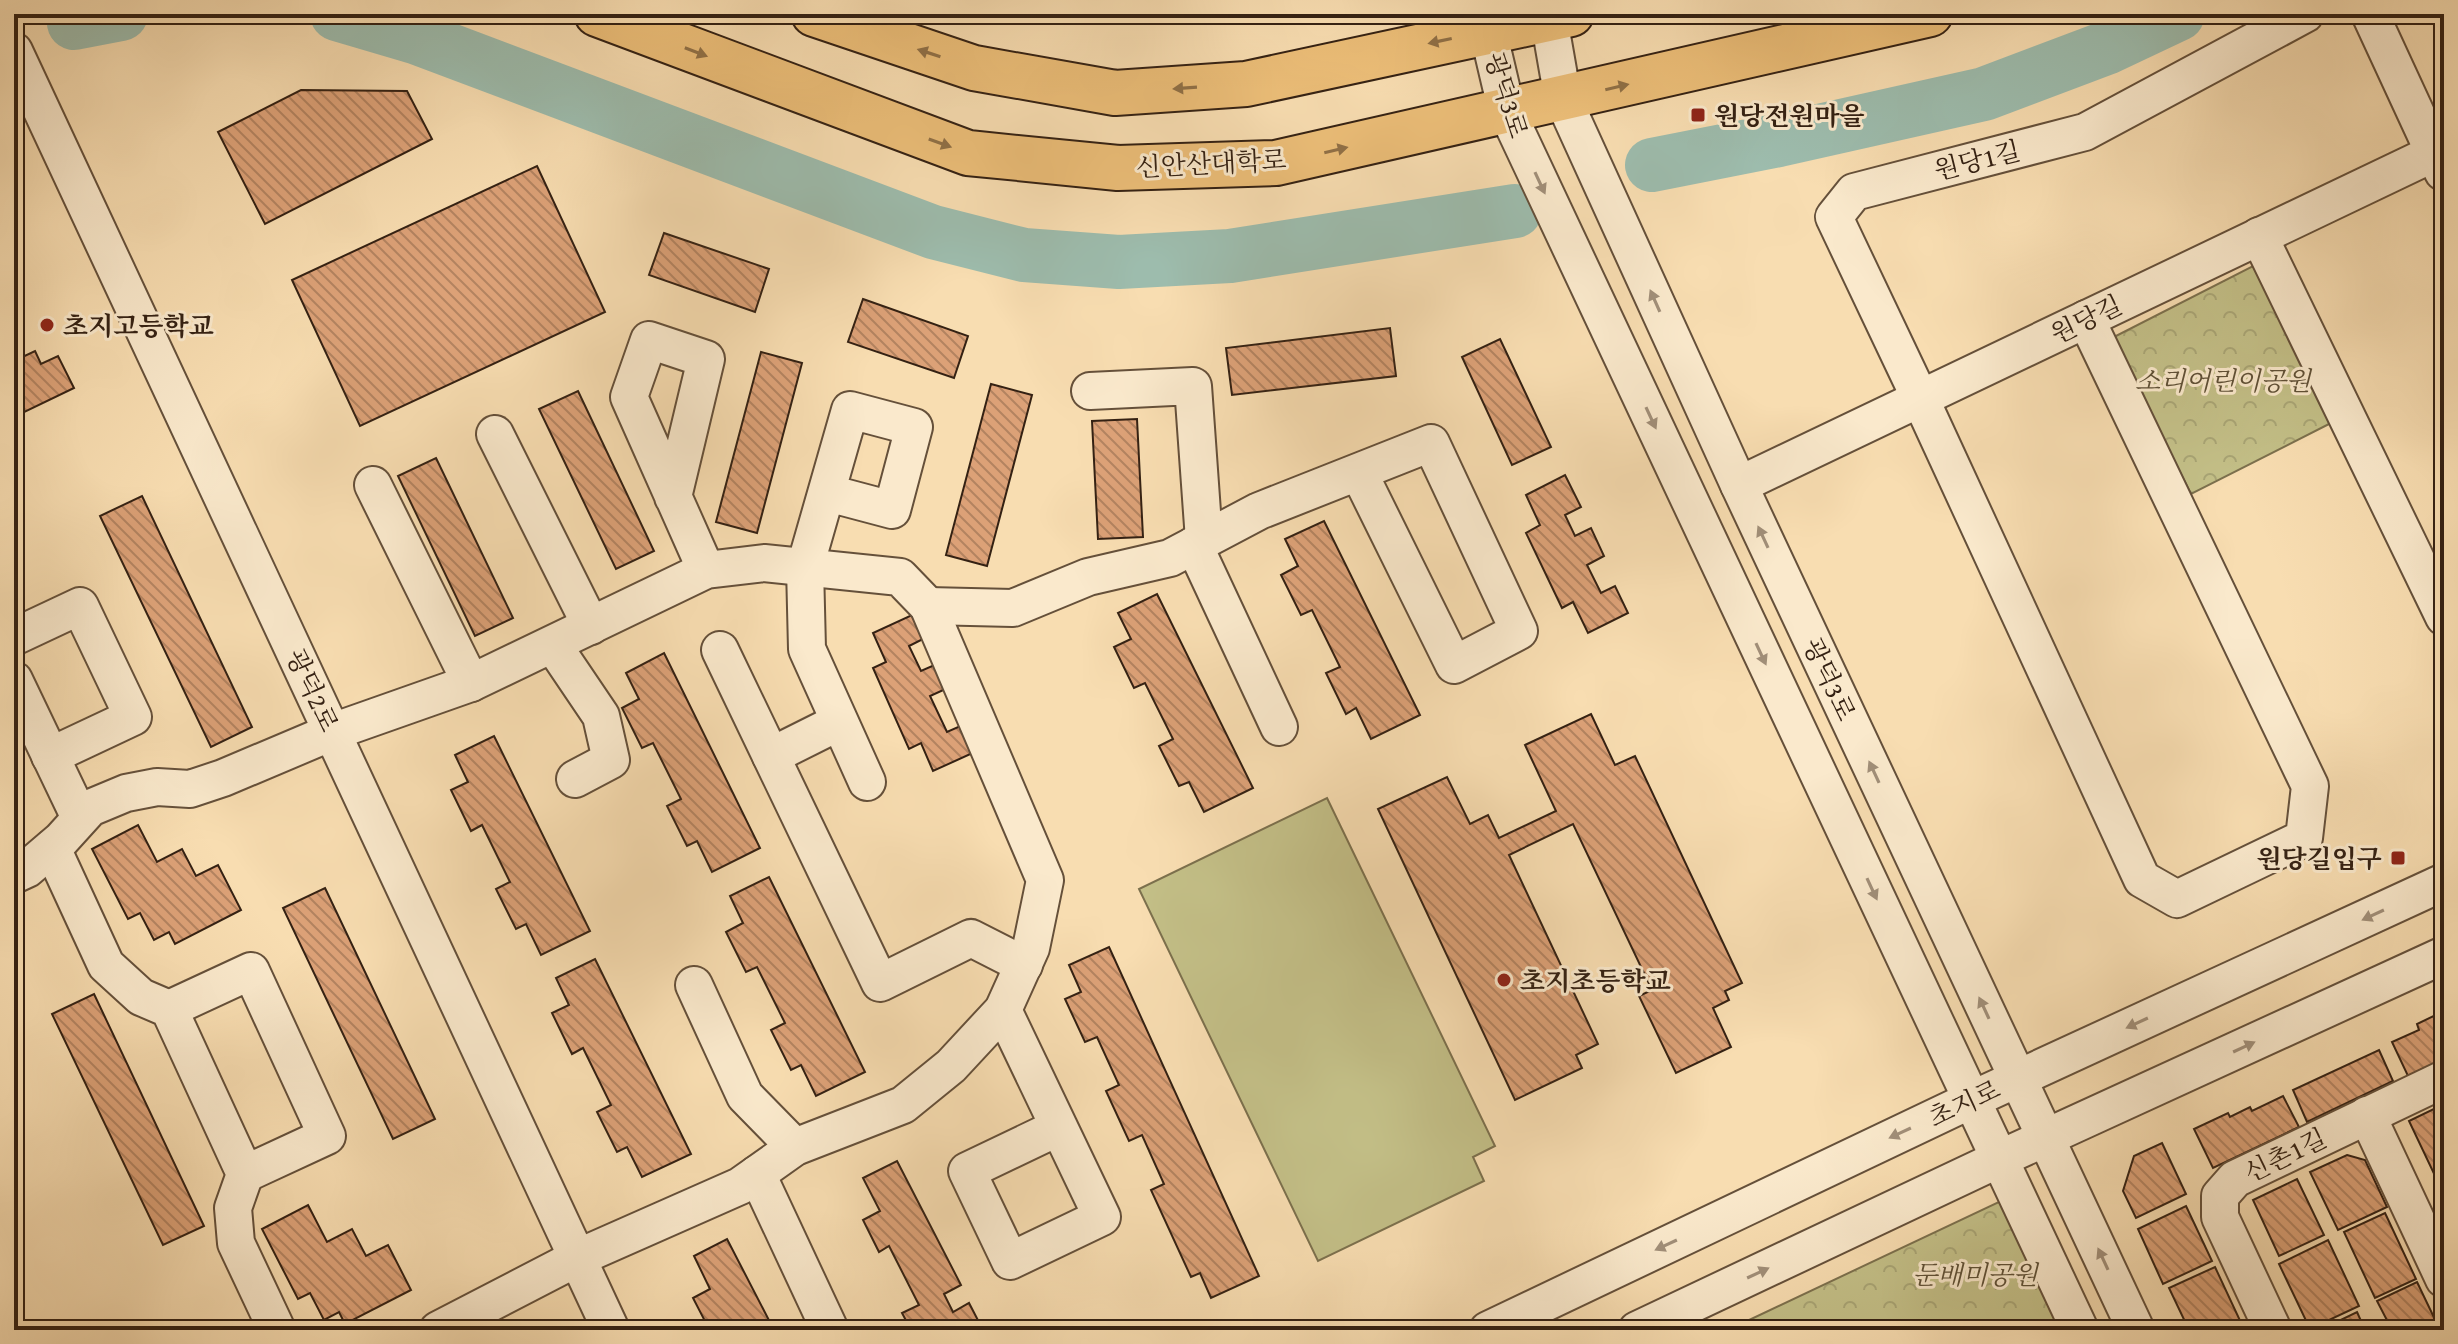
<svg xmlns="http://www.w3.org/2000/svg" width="2458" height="1344" font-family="'Gentium Book Plus','Noto Serif KR',serif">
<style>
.park{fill:url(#park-crowns);stroke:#7c704d;stroke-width:2}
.garden{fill:#c3bf87;stroke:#7c704d;stroke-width:2}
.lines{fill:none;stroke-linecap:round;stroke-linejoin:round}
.river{stroke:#9dbcad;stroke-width:54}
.building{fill:url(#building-back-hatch);stroke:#342113;stroke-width:2}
.minor-casing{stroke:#65503a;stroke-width:40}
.major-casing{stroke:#342113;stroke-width:48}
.minor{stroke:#fae9cc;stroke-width:36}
.major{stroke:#ecbe78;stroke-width:44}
.oneway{fill:#907046}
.oneway2{fill:#a18f79}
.poi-dot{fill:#8f2418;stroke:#fae9cc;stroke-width:3}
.labels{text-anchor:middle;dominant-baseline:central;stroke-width:6;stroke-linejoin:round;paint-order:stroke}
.street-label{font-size:26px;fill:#342113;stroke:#fae9cc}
.poi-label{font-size:26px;font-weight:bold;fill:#342113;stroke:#fae9cc;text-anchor:start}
.park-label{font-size:26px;font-style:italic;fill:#5f5036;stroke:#fae9cc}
</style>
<defs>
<pattern id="park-crowns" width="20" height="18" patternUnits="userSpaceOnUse" patternTransform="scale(2)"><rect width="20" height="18" fill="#c3bf87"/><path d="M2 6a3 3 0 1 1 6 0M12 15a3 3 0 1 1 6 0" fill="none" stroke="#a8a474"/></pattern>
<pattern id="building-back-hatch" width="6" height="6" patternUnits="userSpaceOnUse" patternTransform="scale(2)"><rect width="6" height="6" fill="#dca177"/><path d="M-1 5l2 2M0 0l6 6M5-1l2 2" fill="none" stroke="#b38360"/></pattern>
</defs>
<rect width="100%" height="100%" fill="#f8ddb1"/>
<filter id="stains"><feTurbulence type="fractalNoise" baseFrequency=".0025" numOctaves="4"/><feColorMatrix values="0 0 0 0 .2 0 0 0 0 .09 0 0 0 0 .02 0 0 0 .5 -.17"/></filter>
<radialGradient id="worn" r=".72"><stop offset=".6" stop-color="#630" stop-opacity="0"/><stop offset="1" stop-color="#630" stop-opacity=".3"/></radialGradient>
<!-- park -->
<g class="park">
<polygon points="2255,265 2333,422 2191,494 2112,338"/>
<polygon points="2003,1200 2062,1330 1728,1330"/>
</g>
<!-- garden -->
<polygon class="garden" points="1327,798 1495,1146 1473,1157 1484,1181 1318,1261 1139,889"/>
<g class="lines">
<!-- river -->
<g class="river">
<polyline points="337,14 415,37 933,232 1024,255 1119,262 1230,256 1515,211"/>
<polyline points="74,23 121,14"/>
<polyline points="1652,165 1779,140 1984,94 2106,48 2178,14"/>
</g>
</g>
<!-- building -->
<g class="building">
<polygon points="301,90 407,91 432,139 265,224 218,132"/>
<polygon points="537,166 605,312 360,426 292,280"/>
<polygon points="664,233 769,269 755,312 649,275"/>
<polygon points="863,299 968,336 954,378 848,342"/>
<polygon points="1390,328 1396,376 1232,395 1226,348"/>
<polygon points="1500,339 1551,447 1512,465 1462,357"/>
<polygon points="35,351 41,364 58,356 74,388 14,417 14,361"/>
<polygon points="761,352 802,363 757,533 716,522"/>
<polygon points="991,384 1032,395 987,566 946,555"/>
<polygon points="578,391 654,551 616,569 539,409"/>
<polygon points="1137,419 1143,537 1098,539 1092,421"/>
<polygon points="436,458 513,618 475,636 398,476"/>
<polygon points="1565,475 1581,507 1565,515 1575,536 1591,528 1604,556 1587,565 1601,593 1615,586 1628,613 1588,633 1573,602 1562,608 1526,533 1540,525 1526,495"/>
<polygon points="142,496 252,727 211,747 100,516"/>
<polygon points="1324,521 1420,715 1371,739 1356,708 1346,714 1326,673 1340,667 1312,610 1301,615 1281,575 1298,566 1285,539"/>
<polygon points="1157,594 1253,788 1204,812 1189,782 1179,786 1159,746 1173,739 1145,683 1134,688 1114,647 1131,639 1118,613"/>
<polygon points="912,615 923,639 909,646 921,671 939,663 950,687 930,696 947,732 965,724 977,751 933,771 921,743 909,749 873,668 886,662 873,633"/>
<polygon points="664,653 760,848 712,872 697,841 687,846 667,806 681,799 653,743 642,748 622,708 639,699 626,673"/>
<polygon points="1591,714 1615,765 1635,756 1742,983 1725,991 1729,1000 1713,1008 1731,1047 1676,1073 1639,996 1652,990 1573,824 1509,855 1598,1044 1576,1055 1582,1068 1515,1100 1378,809 1447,777 1470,824 1488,815 1499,838 1556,811 1525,745"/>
<polygon points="494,736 590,931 541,955 526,924 516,929 496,889 510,882 482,825 471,831 451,790 468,782 455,755"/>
<polygon points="138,825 157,862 182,849 196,876 218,865 241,910 175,944 169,932 154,940 140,913 128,919 92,849"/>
<polygon points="769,877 865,1072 816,1096 801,1065 791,1070 771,1030 785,1023 757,967 746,972 726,932 743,923 730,896"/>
<polygon points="325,888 435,1119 393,1139 283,908"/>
<polygon points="1109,947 1259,1276 1211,1298 1200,1273 1191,1277 1151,1190 1164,1184 1142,1135 1129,1141 1106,1091 1119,1085 1097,1037 1085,1042 1065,999 1081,992 1069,965"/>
<polygon points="595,959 691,1154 642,1177 627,1147 617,1152 597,1112 611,1105 583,1048 572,1054 552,1013 569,1005 556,978"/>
<polygon points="94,994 204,1226 163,1245 52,1014"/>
<polygon points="2444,1011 2444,1059 2408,1076 2392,1042 2419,1030 2417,1024"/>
<polygon points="2379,1050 2393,1081 2307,1122 2293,1090"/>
<polygon points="2283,1096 2299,1127 2213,1168 2194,1129 2228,1113 2230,1117 2250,1107 2252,1111"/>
<polygon points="2444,1104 2444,1177 2437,1180 2409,1121"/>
<polygon points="2162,1143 2186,1194 2136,1218 2123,1191 2134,1156"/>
<polygon points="2347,1155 2365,1160 2387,1207 2338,1230 2310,1172"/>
<polygon points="897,1161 961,1285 944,1294 953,1312 969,1303 983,1330 911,1330 902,1313 919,1305 889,1246 879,1252 863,1220 880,1211 863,1178"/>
<polygon points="2297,1179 2324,1235 2279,1256 2253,1200"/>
<polygon points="308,1205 327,1242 352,1229 366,1256 388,1245 411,1290 345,1324 339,1312 324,1320 310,1293 298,1299 262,1229"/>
<polygon points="2186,1206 2212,1261 2163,1284 2138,1229"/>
<polygon points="2385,1213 2416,1279 2375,1298 2344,1232"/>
<polygon points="727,1239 774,1330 722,1330 719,1324 709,1329 693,1298 710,1289 694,1256"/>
<polygon points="2328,1240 2359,1306 2310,1329 2279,1264"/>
<polygon points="2215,1267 2243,1327 2236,1330 2189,1330 2169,1288"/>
<polygon points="2417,1282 2440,1330 2392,1330 2377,1301"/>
<polygon points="2357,1312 2365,1330 2320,1330"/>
</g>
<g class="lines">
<!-- minor casing -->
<g class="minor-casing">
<g id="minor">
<polyline points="2370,14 2443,172"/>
<polyline points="1549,19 1563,99 1739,485 2136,1330"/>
<polyline points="1488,31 1507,112 2080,1330"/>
<polyline points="14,51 611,1330"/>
<polyline points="2259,236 2444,617"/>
<polyline points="2086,319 2310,786 2304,838 2177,899 2142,879 1920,398 1834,217 1854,192 2085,132 2305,14"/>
<polyline points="1090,391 1193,386 1204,540"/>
<polyline points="495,434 591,626"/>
<polyline points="373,485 471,683"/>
<polyline points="1739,485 2434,153"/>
<polyline points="828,493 892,510 914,427 850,410 805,567 807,649 867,782"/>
<polyline points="673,497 706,359 649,340 629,397 706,570"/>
<polyline points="1194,545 1279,727"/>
<polyline points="928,606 1013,608 1088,577 1170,558 1259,511 1431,443 1519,631 1454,665 1359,473"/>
<polyline points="14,637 80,606 133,717 50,756"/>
<polyline points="553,645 601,716 611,760 575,779"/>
<polyline points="720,650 880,983 971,938 1024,965"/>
<polyline points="14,680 80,818"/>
<polyline points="771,756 839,722"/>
<polyline points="52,848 106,965 141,997 169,1009 245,1174 233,1208 236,1243 277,1330"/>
<polyline points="14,875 27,869 61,840 90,808 126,793 157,787 190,789 223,778 332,732 471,683 706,570 764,563 900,577 928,606 1045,880 1031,948 1003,1010 951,1066 903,1105 795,1147 740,1186 577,1258 438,1330"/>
<polyline points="694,985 745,1096 795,1147"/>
<polyline points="169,1009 251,971 327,1136 245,1174"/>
<polyline points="1003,1010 1102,1217 1010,1261 967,1171 1059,1127"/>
<polyline points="2367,1115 2444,1279"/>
<polyline points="757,1174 830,1330"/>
<polyline points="1488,1330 1971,1100 2444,882"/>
<polyline points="1637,1330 1999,1159 2444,955"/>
<polyline points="2273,1330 2220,1217 2220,1196 2235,1179 2444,1079"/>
</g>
</g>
<!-- major casing -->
<g class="major-casing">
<g id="major">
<polyline points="597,14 968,153 1118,168 1276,163 1930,14"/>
<polyline points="814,14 974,68 1115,93 1246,84 1571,14"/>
</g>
</g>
<!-- minor -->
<use href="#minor" class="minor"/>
<!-- major -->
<use href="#major" class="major"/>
</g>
<!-- one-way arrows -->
<defs><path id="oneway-solid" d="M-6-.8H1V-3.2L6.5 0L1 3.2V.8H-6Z" transform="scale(2)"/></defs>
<g class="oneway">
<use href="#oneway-solid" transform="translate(1440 41) rotate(168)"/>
<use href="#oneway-solid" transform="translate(696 52) rotate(21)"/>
<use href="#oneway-solid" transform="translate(929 53) rotate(-162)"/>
<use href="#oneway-solid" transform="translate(1617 87) rotate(-13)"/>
<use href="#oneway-solid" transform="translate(1185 88) rotate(176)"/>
<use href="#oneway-solid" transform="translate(940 143) rotate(20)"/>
<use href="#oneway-solid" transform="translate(1336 150) rotate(-13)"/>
</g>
<g class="oneway2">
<use href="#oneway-solid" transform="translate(1540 183) rotate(65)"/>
<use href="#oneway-solid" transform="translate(1655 301) rotate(-114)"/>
<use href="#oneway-solid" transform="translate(1651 418) rotate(65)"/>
<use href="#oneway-solid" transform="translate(1763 537) rotate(-115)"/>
<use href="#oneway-solid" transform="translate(1761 654) rotate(65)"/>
<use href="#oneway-solid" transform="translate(1874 772) rotate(-115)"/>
<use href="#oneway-solid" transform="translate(1872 889) rotate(65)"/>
<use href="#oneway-solid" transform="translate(2373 915) rotate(155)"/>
<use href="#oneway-solid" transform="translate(1984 1008) rotate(-115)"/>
<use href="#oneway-solid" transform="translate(2137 1023) rotate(155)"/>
<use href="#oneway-solid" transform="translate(2244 1047) rotate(-25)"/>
<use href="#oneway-solid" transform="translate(1900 1133) rotate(155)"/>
<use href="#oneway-solid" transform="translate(1666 1245) rotate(155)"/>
<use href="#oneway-solid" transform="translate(2103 1259) rotate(-115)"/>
<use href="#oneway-solid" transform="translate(1758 1273) rotate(-25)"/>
</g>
<!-- markers -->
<g class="poi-dot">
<rect x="1690" y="107" width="16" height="16" rx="4"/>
<circle cx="47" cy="325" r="8"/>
<rect x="2390" y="850" width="16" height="16" rx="4"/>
<circle cx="1504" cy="980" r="8"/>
</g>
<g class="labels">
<!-- street labels -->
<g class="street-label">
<text transform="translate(1507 95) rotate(73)">광덕3로</text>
<text transform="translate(1977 160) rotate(-14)">원당1길</text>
<text transform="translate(1211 163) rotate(-3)">신안산대학로</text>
<text transform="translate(2086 319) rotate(-26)">원당길</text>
<text transform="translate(1830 679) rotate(65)">광덕3로</text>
<text transform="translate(313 690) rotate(65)">광덕2로</text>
<text transform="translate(1964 1103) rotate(-25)">초지로</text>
<text transform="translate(2285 1155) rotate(-26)">신촌1길</text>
</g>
<!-- poi labels -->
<g class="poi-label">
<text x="1714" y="115">원당전원마을</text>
<text x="63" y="325">초지고등학교</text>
<text x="2382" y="858" text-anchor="end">원당길입구</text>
<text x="1520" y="980">초지초등학교</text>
</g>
<!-- park labels -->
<g class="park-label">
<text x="2223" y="380">소리어린이공원</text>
<text x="1975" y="1274">둔배미공원</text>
</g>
</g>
<!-- margin -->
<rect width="2458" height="1344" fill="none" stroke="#f8ddb1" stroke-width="48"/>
<rect x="16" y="16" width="2426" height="1312" fill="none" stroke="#342113" stroke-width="4"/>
<rect x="24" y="24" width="2410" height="1296" fill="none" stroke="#342113" stroke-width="2"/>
<rect width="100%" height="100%" filter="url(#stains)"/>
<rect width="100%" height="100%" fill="url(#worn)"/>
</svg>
